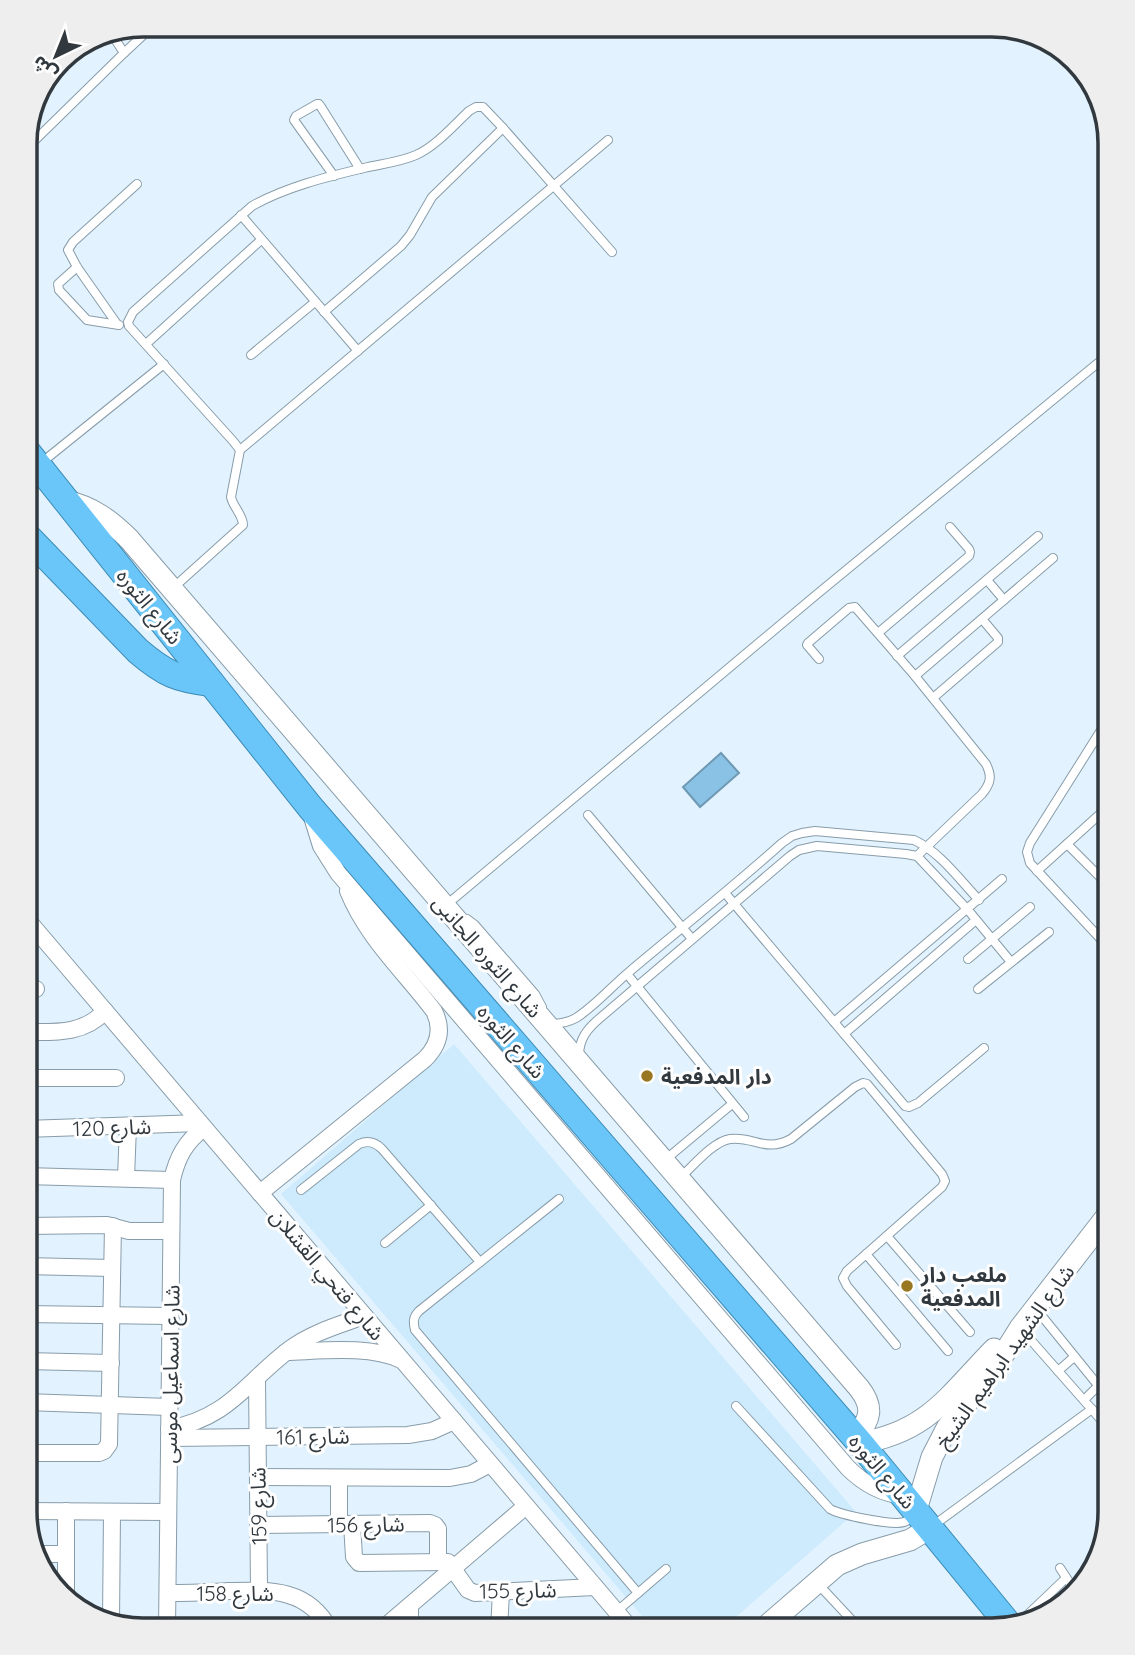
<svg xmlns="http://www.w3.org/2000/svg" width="1135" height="1655" font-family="Quicksand,'Noto Sans Arabic',sans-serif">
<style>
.built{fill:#ceebfd}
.water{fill:#8ac2e5;stroke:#6f99b3;stroke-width:2}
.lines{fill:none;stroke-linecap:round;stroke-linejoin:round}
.service-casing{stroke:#889ca9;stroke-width:10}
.minor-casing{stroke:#889ca9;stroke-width:18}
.tertiary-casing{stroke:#889ca9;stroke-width:23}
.trunk-casing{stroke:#3e8cb6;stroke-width:28}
.service{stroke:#fff;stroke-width:8}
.minor{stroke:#fff;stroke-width:16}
.tertiary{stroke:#fff;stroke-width:21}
.trunk{stroke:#6ac6f8;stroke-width:26}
.poi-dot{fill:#987720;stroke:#fefefe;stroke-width:2.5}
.labels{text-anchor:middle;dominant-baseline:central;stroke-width:6;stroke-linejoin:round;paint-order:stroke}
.street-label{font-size:21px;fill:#31393f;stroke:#fefefe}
.poi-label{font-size:21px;font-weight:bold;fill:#31393f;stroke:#fefefe;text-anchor:start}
.rim{fill:none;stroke:#31393f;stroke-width:3.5}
</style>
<rect width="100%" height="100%" fill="#e2f3ff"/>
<!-- built -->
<polygon class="built" points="454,1044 856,1512 721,1630 654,1630 281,1194"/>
<!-- water -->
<polygon class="water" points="721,753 739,773 700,807 683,787"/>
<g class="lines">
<!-- service casing -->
<g class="service-casing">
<g id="service">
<polyline points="113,36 124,53 154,25"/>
<polyline points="25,150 124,53"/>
<polyline points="334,176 294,120 296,116 317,104 319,104 321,107 360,169"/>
<polyline points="241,215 358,351"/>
<polyline points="77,267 58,284 59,290 87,320 119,325"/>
<polyline points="324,312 401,246 410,235 432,197 503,128"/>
<polyline points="117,324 77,267 68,250 73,242 137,184"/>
<polyline points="146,344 261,240"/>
<polyline points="251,355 315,302"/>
<polyline points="240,450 608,140"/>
<polyline points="41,463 164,364"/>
<polyline points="987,580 1004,600"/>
<path d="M 173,588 L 243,525 C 243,515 233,507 231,497 L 240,450 L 233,441 L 129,326 L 128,322 L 133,312 L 252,206 C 286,187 326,177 364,168 C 381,164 400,162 416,155 C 436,146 453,126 469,111 L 476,107 L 483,107 L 503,128 L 612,252"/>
<polyline points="878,633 969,556 970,552 969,549 950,527"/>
<polyline points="897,656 1038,536"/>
<path d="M 819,659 L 807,645 L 808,643 L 849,608 L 855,607 L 915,676 L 986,764 C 992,776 991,783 982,794 L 917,856"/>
<polyline points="915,676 1053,558"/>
<polyline points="933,698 998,642 998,638 982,619"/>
<polyline points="588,815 692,939"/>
<polyline points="1067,844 1110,887"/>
<polyline points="1037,871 1110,805"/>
<polyline points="725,893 905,1106 909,1107 918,1103 984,1048"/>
<polyline points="445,906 816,595 1110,353"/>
<polyline points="467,919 475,925 535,994 542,1007"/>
<polyline points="1110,949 1030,863 1027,852 1030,843 1110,716"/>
<polyline points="968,959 1030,907"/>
<polyline points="627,974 744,1117"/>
<polyline points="978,989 1049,932"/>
<polyline points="834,1022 1002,879"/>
<path d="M 550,1024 C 560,1024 567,1023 576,1018 C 595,1006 611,987 629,972 C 680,929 732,888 782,843 L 792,836 L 802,833 L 815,831 L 914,840 C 940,852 959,879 979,900"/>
<polyline points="844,1034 976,920"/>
<path d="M 579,1056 C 579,1039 587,1029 600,1018 L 790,856 L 799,850 L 817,846 L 906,854 L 917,856 L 968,910 L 1011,962"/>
<polyline points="665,1160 732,1104"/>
<path d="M 681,1177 C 693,1166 714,1141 730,1139 C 754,1136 765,1153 791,1139 L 855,1087 L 863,1083 L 867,1084 L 942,1174 L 945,1181 L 942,1187 L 847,1271 L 843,1278 L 847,1286 L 896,1345"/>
<path d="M 301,1190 L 359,1144 C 368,1140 375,1142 382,1149 L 480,1262"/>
<path d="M 559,1199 L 419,1311 C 413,1317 413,1322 415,1330 L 638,1593"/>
<polyline points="887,1236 970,1332"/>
<polyline points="385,1243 431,1205"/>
<polyline points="866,1254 948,1351"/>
<polyline points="1037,1310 1110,1400"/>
<polyline points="1022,1330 1110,1430"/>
<polyline points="1058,1371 1074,1357"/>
<polyline points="1084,1400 1098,1386"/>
<path d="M 736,1406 L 830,1509 C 841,1515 893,1526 904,1522 C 909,1520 910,1519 913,1515"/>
<polyline points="1097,1414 1110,1402"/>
<polyline points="934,1525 1092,1409"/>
<polyline points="1060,1568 1075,1591"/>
<polyline points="818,1584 861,1630"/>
<polyline points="616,1612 666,1569"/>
<polyline points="1019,1623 1065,1579"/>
</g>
</g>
<!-- minor casing -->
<g class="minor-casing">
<g id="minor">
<path d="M 312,817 L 321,846 L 338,873 L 848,1468 C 863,1483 881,1493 902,1496"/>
<polyline points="25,917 632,1630"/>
<polyline points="25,989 36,989"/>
<path d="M 25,1032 C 54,1032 83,1035 105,1011"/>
<polyline points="25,1078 116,1078"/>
<polyline points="25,1129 200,1123"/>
<polyline points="25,1176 172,1180"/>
<polyline points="126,1178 128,1126"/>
<path d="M 260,1193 L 425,1059 C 439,1045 443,1029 434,1011 C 404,971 367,938 348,891"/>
<polyline points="25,1226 107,1225 129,1231 171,1231"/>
<polyline points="25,1266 112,1268"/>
<polyline points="25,1266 25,1226"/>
<polyline points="25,1314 170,1316"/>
<path d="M 286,1352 C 321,1351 370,1345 401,1360"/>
<polyline points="25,1361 111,1363"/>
<polyline points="257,1379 259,1590"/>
<polyline points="25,1402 169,1407"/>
<path d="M 169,1429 C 230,1417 245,1383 290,1349 C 311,1333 339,1325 364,1316"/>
<polyline points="169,1438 408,1435 432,1431 454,1421"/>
<polyline points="25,1453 99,1453 104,1451 109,1444 113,1226"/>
<polyline points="258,1477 450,1478 471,1474 490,1464"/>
<polyline points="339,1478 339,1524"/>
<polyline points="25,1511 168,1512"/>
<polyline points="66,1511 66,1598"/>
<polyline points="352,1524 354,1557 359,1563 448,1562"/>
<polyline points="258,1525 430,1523 435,1525 438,1529 438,1562"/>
<polyline points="36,1554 66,1554"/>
<polyline points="453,1569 468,1590 475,1593 595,1587"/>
<path d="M 168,1593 C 188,1593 208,1592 229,1591 C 270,1590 308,1588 330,1630"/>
<polyline points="410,1606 410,1630"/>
<polyline points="111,1622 112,1512"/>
<path d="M 167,1630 L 172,1180 C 177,1158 185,1142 204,1128"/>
<polyline points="381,1630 526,1506"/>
<polyline points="499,1630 501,1592"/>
</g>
</g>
<!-- tertiary casing -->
<g class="tertiary-casing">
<g id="tertiary">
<path d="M 66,501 C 92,507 110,520 129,539 L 859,1388 C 874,1407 871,1420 855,1437"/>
<path d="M 860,1443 C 928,1432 949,1395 994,1349"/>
<polyline points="916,1510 932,1457 947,1428 1000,1360 1020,1328 1110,1212"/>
<polyline points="762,1630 837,1565 862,1554 910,1540 930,1528"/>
</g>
</g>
<!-- trunk casing -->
<g class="trunk-casing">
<g id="trunk">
<polyline points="25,449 310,807 860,1443 1010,1626"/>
<path d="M 25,534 L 138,651 C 165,674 177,679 211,683"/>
</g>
</g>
<!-- service -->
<use href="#service" class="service"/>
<!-- minor -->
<use href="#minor" class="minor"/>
<!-- tertiary -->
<use href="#tertiary" class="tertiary"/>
<!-- trunk -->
<use href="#trunk" class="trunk"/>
</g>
<!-- markers -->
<g class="poi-dot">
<circle cx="647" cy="1076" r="7"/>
<circle cx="907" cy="1286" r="7"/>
</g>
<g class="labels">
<!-- street labels -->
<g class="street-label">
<text transform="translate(150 606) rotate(51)">شارع الثوره</text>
<text transform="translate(488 956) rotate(49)">شارع الثوره الجانبى</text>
<text transform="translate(512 1041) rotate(49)">شارع الثوره</text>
<text transform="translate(112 1127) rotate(-2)">شارع 120</text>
<text transform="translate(328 1274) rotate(50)">شارع فتحي القشلان</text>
<text transform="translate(1004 1356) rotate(-54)">شارع الشهيد ابراهيم الشيخ</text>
<text transform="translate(170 1374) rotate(-89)">شارع اسماعيل موسى</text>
<text transform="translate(313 1436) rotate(-1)">شارع 161</text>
<text transform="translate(883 1471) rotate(50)">شارع الثوره</text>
<text transform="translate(258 1506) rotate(-91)">شارع 159</text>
<text transform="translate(366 1524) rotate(-1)">شارع 156</text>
<text transform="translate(518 1590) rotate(-1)">شارع 155</text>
<text x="235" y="1593">شارع 158</text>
</g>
<!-- poi labels -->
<g class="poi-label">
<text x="661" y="1076">دار المدفعية</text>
<text x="921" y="1274">ملعب دار<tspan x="921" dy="24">المدفعية</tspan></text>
</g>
</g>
<!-- crop -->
<path d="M0 0H1135V1655H0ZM143 37H992A106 106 0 0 1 1098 143V1512A106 106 0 0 1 992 1618H143A106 106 0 0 1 37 1512V143A106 106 0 0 1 143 37Z" fill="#eeeeef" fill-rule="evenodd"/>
<path class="rim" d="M143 37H992A106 106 0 0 1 1098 143V1512A106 106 0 0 1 992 1618H143A106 106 0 0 1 37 1512V143A106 106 0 0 1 143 37Z"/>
<!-- north arrow -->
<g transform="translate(56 56) rotate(223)" stroke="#fefefe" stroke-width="5" paint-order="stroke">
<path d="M0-5L12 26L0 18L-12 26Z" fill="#31393f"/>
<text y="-10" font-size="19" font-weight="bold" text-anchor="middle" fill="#31393f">ش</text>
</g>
</svg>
